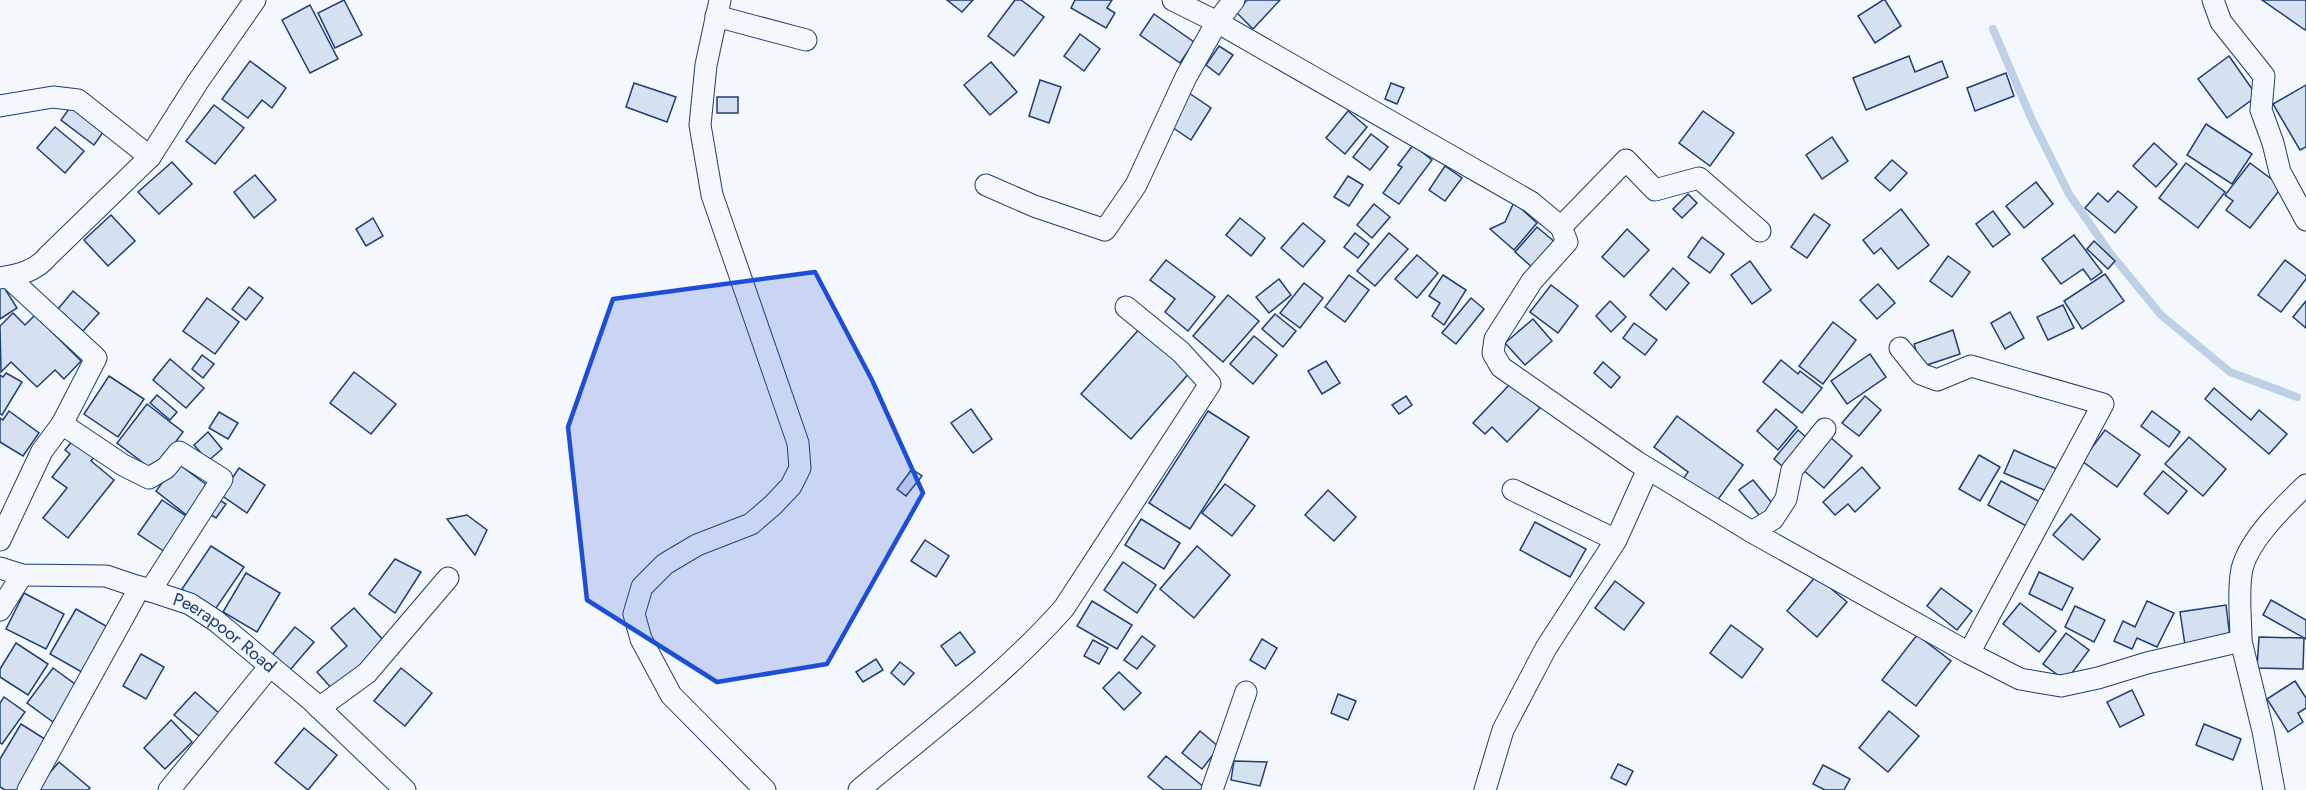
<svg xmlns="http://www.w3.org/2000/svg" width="2306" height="790" font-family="Jost,sans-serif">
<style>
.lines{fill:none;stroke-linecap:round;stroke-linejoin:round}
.stream{stroke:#bed0e5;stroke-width:8}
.building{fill:#d5e0f0;stroke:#1d3f73;stroke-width:1.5}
.street-casing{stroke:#1d3f73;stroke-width:23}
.street{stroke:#f4f7fb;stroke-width:21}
.marked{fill:#1d4ed8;fill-opacity:0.2;stroke:#1d4ed8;stroke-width:4.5;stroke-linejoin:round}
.labels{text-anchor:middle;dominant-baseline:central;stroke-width:4.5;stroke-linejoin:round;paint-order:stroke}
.street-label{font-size:18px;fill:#1d3f73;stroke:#f4f7fb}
</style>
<rect width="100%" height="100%" fill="#f4f7fb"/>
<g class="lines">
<!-- stream -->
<polyline class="stream" points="1993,29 2032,120 2069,194 2110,253 2161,315 2230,372 2297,397"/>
</g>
<!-- building -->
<g class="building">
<polygon points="344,0 362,35 335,48 318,13"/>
<polygon points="947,0 973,0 962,12"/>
<polygon points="1015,0 1021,0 1044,17 1014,56 988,36"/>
<polygon points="1075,0 1112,0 1107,8 1115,13 1106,28 1071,8"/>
<polygon points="1247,0 1280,0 1253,29 1236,12"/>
<polygon points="1883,0 1885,0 1901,26 1875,43 1858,16"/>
<polygon points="2262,0 2306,0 2306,28 2305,30"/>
<polygon points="310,5 338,59 310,73 282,20"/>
<polygon points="1154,14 1194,42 1180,63 1140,35"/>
<polygon points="1080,34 1100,49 1084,71 1064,56"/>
<polygon points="1219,46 1233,55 1219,75 1206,65"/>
<polygon points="1909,56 1915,72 1942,61 1948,77 1866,110 1853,78"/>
<polygon points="2229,56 2257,96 2227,118 2198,79"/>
<polygon points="250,61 286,88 272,108 262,100 248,118 222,99"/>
<polygon points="991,62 1017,92 990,115 964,85"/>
<polygon points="2006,73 2014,96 1975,111 1967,88"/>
<polygon points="1040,80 1061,87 1049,123 1029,116"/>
<polygon points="634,83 676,97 667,122 626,107"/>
<polygon points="1391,83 1404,88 1397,104 1385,99"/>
<polygon points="2306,85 2306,147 2300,150 2273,104"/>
<polygon points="1189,93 1211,108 1191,140 1169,125"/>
<rect x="717" y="97" width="21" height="16"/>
<polygon points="214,105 244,128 215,164 186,141"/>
<polygon points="71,106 104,131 94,145 61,120"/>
<polygon points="1348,111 1367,127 1345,154 1326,138"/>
<polygon points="1703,111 1734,133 1710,166 1679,143"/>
<polygon points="2206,124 2252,154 2232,184 2187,155"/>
<polygon points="55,127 84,151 65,173 37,148"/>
<polygon points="1371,134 1388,147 1370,170 1353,157"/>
<polygon points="1832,137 1848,161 1822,179 1806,155"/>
<polygon points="2154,143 2177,164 2156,187 2133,166"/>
<polygon points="1413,145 1432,160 1399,204 1383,193 1402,167 1398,165"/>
<polygon points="1892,160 1907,173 1890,191 1875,178"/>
<polygon points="172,162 192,184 159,214 138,192"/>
<polygon points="2186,163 2225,192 2198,228 2159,198"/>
<polygon points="2250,163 2282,187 2250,228 2226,210 2233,201 2225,195"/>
<polygon points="1445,166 1462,178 1445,201 1429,190"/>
<polygon points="255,175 276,200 254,218 234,192"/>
<polygon points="1348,176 1363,185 1349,206 1334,197"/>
<polygon points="2036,182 2053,204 2024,228 2006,206"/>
<polygon points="2118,191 2137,207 2115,233 2085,208 2098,193 2108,202"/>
<polygon points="1688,194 1697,203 1682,218 1673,209"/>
<polygon points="1514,202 1537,223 1514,250 1490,229 1505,222"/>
<polygon points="1374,204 1390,217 1372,238 1357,225"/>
<polygon points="1901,209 1929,245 1898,269 1881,248 1874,254 1863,240"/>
<polygon points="1993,211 2010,234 1993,247 1976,224"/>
<polygon points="1814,214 1830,225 1807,258 1791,247"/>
<polygon points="111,215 135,241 108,266 84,240"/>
<polygon points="373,218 383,236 366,246 356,229"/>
<polygon points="1240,218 1265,238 1251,256 1226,235"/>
<polygon points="1303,223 1325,241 1303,267 1281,248"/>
<polygon points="1537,227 1556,243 1534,269 1515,252"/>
<polygon points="1627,229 1649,250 1624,277 1602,257"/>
<polygon points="1355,233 1369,244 1358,258 1344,247"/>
<polygon points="1389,233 1408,249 1375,286 1357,271"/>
<polygon points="2074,235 2102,272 2091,280 2083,269 2061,284 2042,259"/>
<polygon points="1702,237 1724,254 1710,273 1688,257"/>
<polygon points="2094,241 2115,261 2108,269 2087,249"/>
<polygon points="1417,255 1438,273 1417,298 1395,279"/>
<polygon points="1948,256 1970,272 1952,297 1930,281"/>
<polygon points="1166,260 1215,297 1188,331 1165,312 1175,299 1150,280"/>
<polygon points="2285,260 2306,276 2306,279 2281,312 2258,295"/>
<polygon points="1750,261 1771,290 1752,304 1731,275"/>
<polygon points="1673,268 1689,283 1666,310 1650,295"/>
<polygon points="2105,274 2124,301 2082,329 2064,301"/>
<polygon points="1349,275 1369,290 1345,322 1325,307"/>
<polygon points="1443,275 1466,290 1444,325 1432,316 1440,303 1429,296"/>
<polygon points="1279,279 1291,295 1269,313 1256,297"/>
<polygon points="0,281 17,308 0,319"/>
<polygon points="1304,283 1323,298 1300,328 1280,313"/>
<polygon points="1878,284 1895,303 1877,319 1860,300"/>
<polygon points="1551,285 1578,306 1558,333 1530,312"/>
<polygon points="249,287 263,298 246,320 232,309"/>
<polygon points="73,291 99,313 83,331 58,309"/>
<polygon points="1228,295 1259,321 1223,362 1193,336"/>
<polygon points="207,298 239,322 215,354 183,331"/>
<polygon points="1471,298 1484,309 1456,344 1442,333"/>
<polygon points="1610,301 1626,317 1611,332 1596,316"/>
<polygon points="2306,301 2306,328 2293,317"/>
<polygon points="2063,305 2074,328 2048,340 2037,317"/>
<polygon points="2010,312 2024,338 2005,349 1991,323"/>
<polygon points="13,313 25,325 35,315 81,361 64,379 55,370 37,387 11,362 1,372 0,326"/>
<polygon points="1275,314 1296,331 1283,347 1262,329"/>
<polygon points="1533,319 1552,341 1525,365 1505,343"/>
<polygon points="1833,322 1856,340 1823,384 1799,366"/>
<polygon points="1634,323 1657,340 1645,355 1623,338"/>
<polygon points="1142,326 1192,370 1131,439 1081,394"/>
<polygon points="1953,330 1960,354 1921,367 1914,344"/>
<polygon points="1254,336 1277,355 1253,384 1230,364"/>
<polygon points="1870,354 1886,377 1847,404 1831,381"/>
<polygon points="202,355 214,364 203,378 192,369"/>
<polygon points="170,359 204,388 186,408 153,380"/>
<polygon points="1781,360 1798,374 1800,371 1822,388 1802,413 1763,382"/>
<polygon points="1326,361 1340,383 1322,394 1308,371"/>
<polygon points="1603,362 1620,377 1611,388 1594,373"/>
<polygon points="354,372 396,404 371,434 330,403"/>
<polygon points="6,373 22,382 2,415 0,414 0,375 3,377"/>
<polygon points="109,376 144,399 118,437 84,414"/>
<polygon points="1512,382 1540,408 1507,442 1492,427 1485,434 1473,423"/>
<polygon points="2214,388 2251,420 2259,410 2287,434 2269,454 2205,399"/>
<polygon points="157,395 177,412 170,420 150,403"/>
<polygon points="1406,396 1412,405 1399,414 1392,405"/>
<polygon points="1865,396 1881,410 1859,436 1842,423"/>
<polygon points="147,404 183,432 154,471 117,443"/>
<polygon points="971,409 992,439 973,453 951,423"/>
<polygon points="1776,409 1797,427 1778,450 1757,431"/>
<polygon points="9,411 39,433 23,456 0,442 0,418 3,420"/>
<polygon points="1208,411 1249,437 1190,529 1149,503"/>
<polygon points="2152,411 2180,432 2169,447 2141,426"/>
<polygon points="219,412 238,423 228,439 209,428"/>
<polygon points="1677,416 1743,465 1714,505 1682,481 1688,472 1654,447"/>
<polygon points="1798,430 1807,438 1782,466 1774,459"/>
<polygon points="2105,430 2140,455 2117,487 2082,461"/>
<polygon points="208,432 222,449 208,461 194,445"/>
<polygon points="1830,437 1852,456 1824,488 1802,469"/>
<polygon points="2189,437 2226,469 2203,496 2165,464"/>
<polygon points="74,439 96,455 91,461 114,480 68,538 43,518 67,488 52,477 70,454 65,450"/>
<polygon points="2014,450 2059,470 2049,492 2004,473"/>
<polygon points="1979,455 2000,467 1980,501 1959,489"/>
<polygon points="177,463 211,488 189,517 156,491"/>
<polygon points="1862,467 1880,488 1855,512 1848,504 1835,515 1823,502"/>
<polygon points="239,468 265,485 247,513 221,495"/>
<polygon points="912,469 922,476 906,496 897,489"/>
<polygon points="2163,471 2187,491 2168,514 2144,494"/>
<polygon points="1753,480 1777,509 1763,520 1739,490"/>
<polygon points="2001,481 2042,503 2028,527 1988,505"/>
<polygon points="1225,484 1255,506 1232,536 1202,513"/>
<polygon points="1328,490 1356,517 1334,541 1305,515"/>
<polygon points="214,497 226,504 216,518 205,511"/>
<polygon points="162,500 192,520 168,554 138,534"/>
<polygon points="2071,514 2100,539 2083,560 2053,535"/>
<polygon points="467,515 487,530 475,555 447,519"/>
<polygon points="1141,519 1180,543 1164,569 1125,545"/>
<polygon points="1535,522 1586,549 1570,577 1520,550"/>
<polygon points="925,540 949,556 936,577 911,561"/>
<polygon points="211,546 244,567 214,611 182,589"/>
<polygon points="1197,546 1230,575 1194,618 1160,589"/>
<polygon points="395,559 421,572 395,613 369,594"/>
<polygon points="1123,562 1156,585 1137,613 1104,590"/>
<polygon points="2039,572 2073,588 2062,610 2029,594"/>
<polygon points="246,573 280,593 257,632 223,612"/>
<polygon points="1816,576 1847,602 1817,637 1787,611"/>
<polygon points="1615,581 1644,603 1624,630 1595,608"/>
<polygon points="1941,588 1972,611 1957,630 1927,606"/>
<polygon points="24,593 64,614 46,649 6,629"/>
<polygon points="2271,600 2306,620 2306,639 2263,615"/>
<polygon points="1092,601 1132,625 1117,649 1077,626"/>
<polygon points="2147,601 2174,613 2157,647 2137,638 2132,649 2114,641 2123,621 2135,627"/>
<polygon points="2020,603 2056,631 2039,652 2003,624"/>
<polygon points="2226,605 2230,638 2185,645 2180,612"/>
<polygon points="2075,606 2105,620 2094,642 2065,627"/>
<polygon points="354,608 386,643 333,690 317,672 347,646 331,628"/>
<polygon points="76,609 113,630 87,675 50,654"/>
<polygon points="1731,625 1763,649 1742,678 1710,653"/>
<polygon points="295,627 314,642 290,670 272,655"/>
<polygon points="960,632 975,652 956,666 941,646"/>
<polygon points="2066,633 2089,650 2066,681 2043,664"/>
<polygon points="1917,635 1951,661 1916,706 1882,680"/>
<polygon points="1142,636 1155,646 1137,669 1124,660"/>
<polygon points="2259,637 2304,638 2303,669 2257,668"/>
<polygon points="1262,639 1277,648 1265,669 1250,660"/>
<polygon points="1093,640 1108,648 1099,664 1084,656"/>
<polygon points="16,643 48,664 28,695 0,677 0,669"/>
<polygon points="141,654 164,667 146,699 123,686"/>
<polygon points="876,659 883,670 863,682 856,672"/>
<polygon points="900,662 914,673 904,685 891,673"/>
<polygon points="53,668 79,687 53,722 27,703"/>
<polygon points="401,668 432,693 405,726 374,701"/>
<polygon points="1119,672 1141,693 1124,710 1103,688"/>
<polygon points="2295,681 2306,698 2306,708 2298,713 2303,722 2288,732 2267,699"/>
<polygon points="2132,690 2144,715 2120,727 2107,702"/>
<polygon points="195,692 219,713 199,736 174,715"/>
<polygon points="1338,694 1356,701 1348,720 1331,713"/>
<polygon points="4,697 25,712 2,744 0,743 0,703"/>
<polygon points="1889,711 1919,736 1888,772 1859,748"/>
<polygon points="171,720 192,742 165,769 144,748"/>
<polygon points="21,724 48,741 18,790 5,790 0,787 0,759"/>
<polygon points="2204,724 2241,739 2233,760 2196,745"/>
<polygon points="304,728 337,755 308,790 275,763"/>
<polygon points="1200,731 1219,747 1202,769 1182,753"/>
<polygon points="1166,756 1205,788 1203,790 1164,790 1148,777"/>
<polygon points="1234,761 1267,762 1260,786 1231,780"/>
<polygon points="59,762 90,788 88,790 35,790"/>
<polygon points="1618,764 1633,771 1626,785 1611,778"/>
<polygon points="1823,765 1850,779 1844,790 1825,790 1813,784"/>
</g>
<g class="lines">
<!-- street casing -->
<g class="street-casing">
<g id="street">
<polyline points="720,0 706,65 700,125 712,195 798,443 800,468 791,486 773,505 751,524 697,545 665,564 642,587 634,614 641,639 671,695 765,790"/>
<polyline points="1173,0 1217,22 1531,202 1561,227 1567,242 1532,281 1495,339 1493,353 1501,367 1637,462 1752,532 1969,653 2020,679 2061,686 2098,678 2147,663 2241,641 2263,731 2274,790"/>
<polyline points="2213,0 2221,22 2264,76 2261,110 2273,143 2280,172 2306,220"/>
<polyline points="716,16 806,40"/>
<polyline points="0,106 53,97 78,100 150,157"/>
<polyline points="986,185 1034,206 1105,230 1136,185 1186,77 1217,22 1234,0"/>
<polyline points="1561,227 1626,160 1655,190 1699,178 1760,231"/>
<polyline points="8,277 96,358 62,424"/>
<path d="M 0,278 C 19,275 36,271 48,256 L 150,157 L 197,83 L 255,0"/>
<polyline points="1900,348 1921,374 1937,380 1971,366 2103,404 1969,653"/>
<polyline points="1513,490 1616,540"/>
<polyline points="1752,532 1773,519 1786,499 1792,470 1825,429"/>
<polyline points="0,540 42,451 62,424 123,465 149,478 166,468 179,452 222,479 150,591"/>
<path id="s1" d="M 0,568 L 22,575 L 106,576 L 190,604 L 216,621 L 311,700 L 405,790"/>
<polyline points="0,610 22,575"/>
<path d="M 2241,641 C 2241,620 2238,597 2241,575 C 2244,544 2284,506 2306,485"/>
<polyline points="319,708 367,673 448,578"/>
<polyline points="28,790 140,587"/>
<polyline points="169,790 270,666"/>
<path d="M 859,790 C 929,731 1004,676 1064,608 L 1210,384 L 1181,352 L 1126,307"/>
<polyline points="1212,790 1246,692"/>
<polyline points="1485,790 1503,730 1546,648 1616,540 1648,469"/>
</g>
</g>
<!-- street -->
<use href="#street" class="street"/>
</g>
<!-- marked area -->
<path class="marked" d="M 815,272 L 872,380 L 923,493 L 827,664 L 717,682 L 587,600 L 568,427 L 613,299 Z"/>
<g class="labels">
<!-- street labels -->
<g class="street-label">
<text stroke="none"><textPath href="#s1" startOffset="240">Peerapoor Road</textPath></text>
</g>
</g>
</svg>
